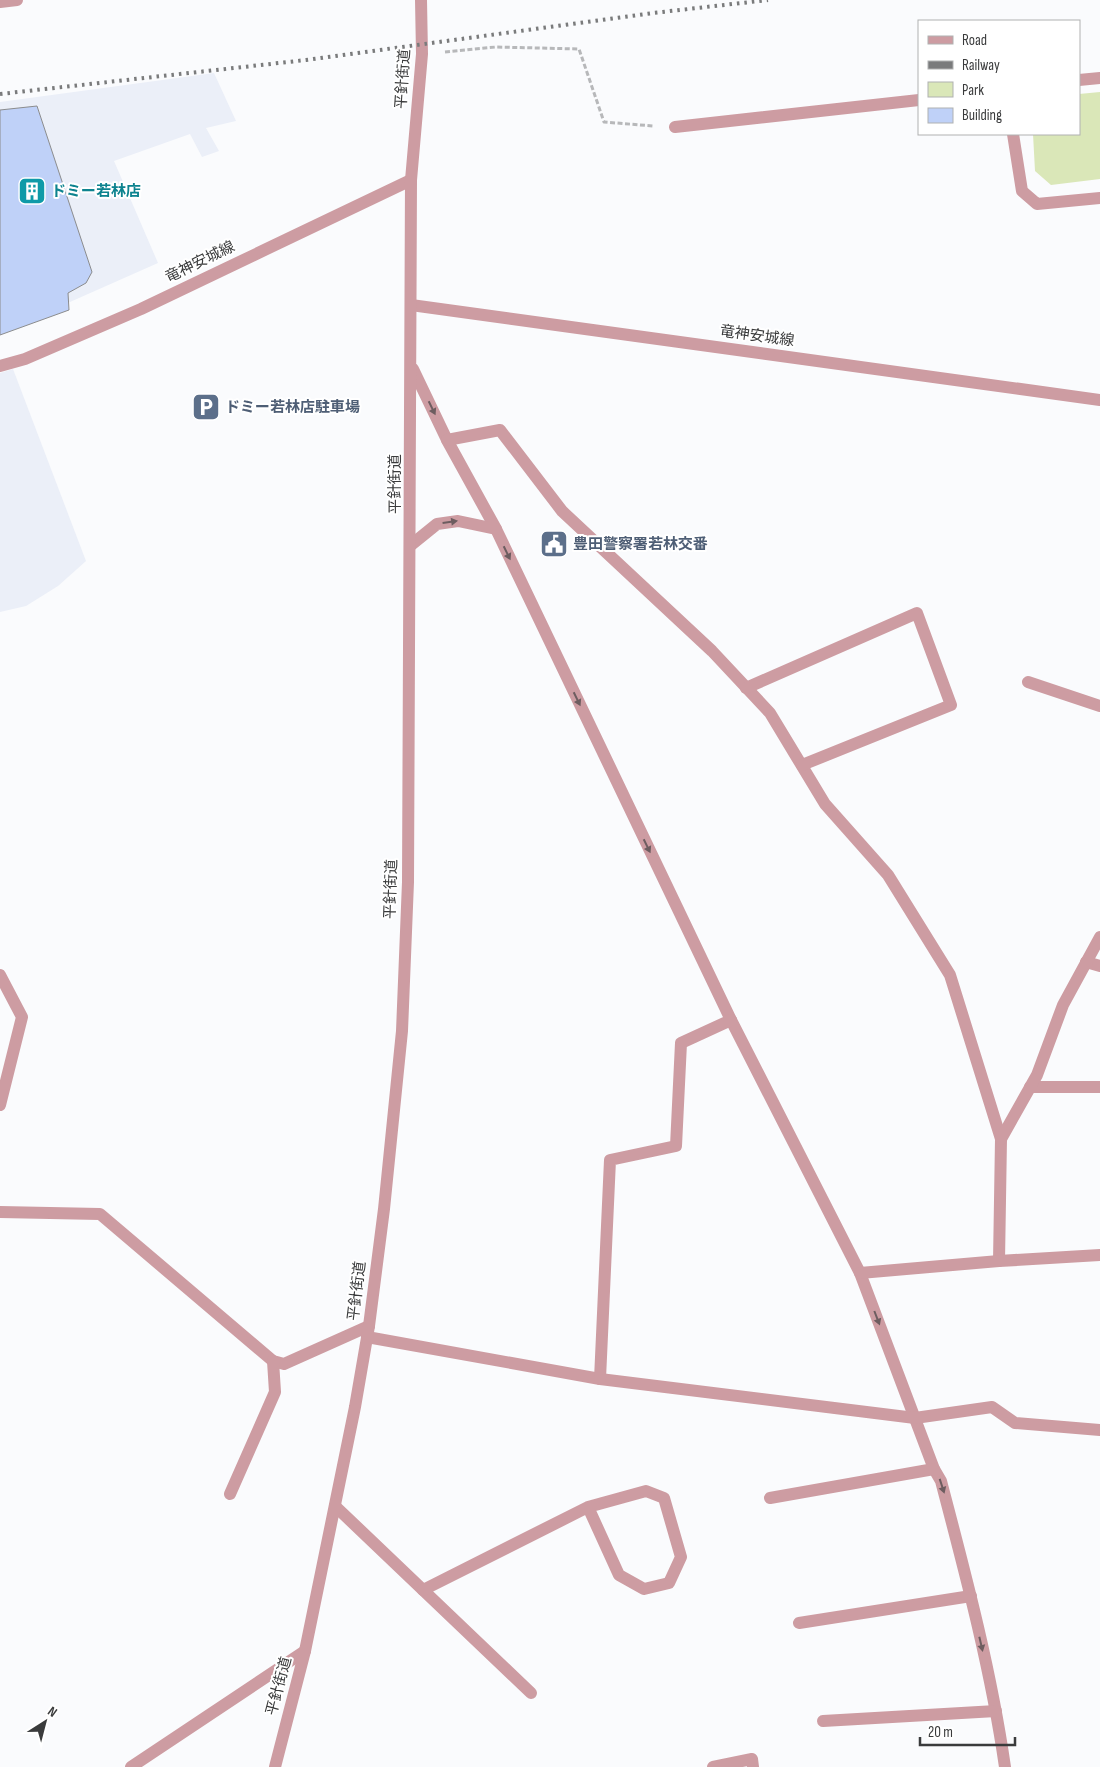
<svg xmlns="http://www.w3.org/2000/svg" width="1100" height="1767" font-family="'Sofia Sans Condensed','Noto Sans JP',sans-serif">
<style>
.built{fill:#ebeff8}
.green{fill:#dae7b8}
.building{fill:#bfd1f8;stroke:#8b8c8d}
.lines{fill:none;stroke-linecap:round;stroke-linejoin:round}
.path{stroke:#b7b8ba;stroke-width:3;stroke-dasharray:5 2.5;stroke-linecap:butt}
.minor{stroke:#cd9ca2;stroke-width:12}
.rail{stroke:#7a7b7c;stroke-width:4;stroke-dasharray:2.5 5;stroke-linecap:butt}
.oneway{fill:#6d5d60}
.labels{text-anchor:middle;dominant-baseline:central;stroke-width:4;stroke-linejoin:round;paint-order:stroke}
.street-label{font-size:15px;fill:#3a3b3c;stroke:#fff}
.culture-label{font-size:15px;font-weight:bold;fill:#0d838f;stroke:#fff;text-anchor:start}
.service-label{font-size:15px;font-weight:bold;fill:#4e5e75;stroke:#fff;text-anchor:start}
</style>
<rect width="100%" height="100%" fill="#fafbfd"/>
<!-- built -->
<g class="built">
<polygon points="214,73 236,121 206,128 219,151 202,157 190,134 114,161 158,263 0,333 0,102"/>
<polygon points="13,369 86,561 58,586 26,606 0,612 0,373"/>
</g>
<!-- green -->
<polygon class="green" points="1100,92 1100,179 1051,185 1035,171 1033,134 1079,134 1079,94"/>
<!-- building -->
<polygon class="building" points="37,106 92,272 86,283 68,293 69,310 0,335 0,110"/>
<g class="lines">
<!-- path -->
<polyline class="path" points="445,52 496,47 579,49 604,122 653,126"/>
<!-- minor -->
<g class="minor">
<polyline points="0,2 17,0"/>
<polyline points="1079,80 1100,78"/>
<polyline points="675,127 919,100"/>
<polyline points="1013,134 1022,191 1037,204 1100,198"/>
<polyline points="411,305 1100,400"/>
<polyline points="0,366 25,359 141,309 411,180"/>
<path d="M 413,369 L 447,440 L 496,529 L 731,1020 L 860,1273 L 934,1469 L 941,1481 C 966,1576 991,1670 1005,1767"/>
<polyline points="447,440 500,430 562,511 712,651 770,713 825,804 888,875 950,975 1001,1139 999,1261"/>
<polyline points="411,545 437,524 458,521 496,529"/>
<polyline points="1028,682 1100,706"/>
<polyline points="746,688 917,613 951,705 802,765"/>
<polyline points="1086,962 1100,966"/>
<polyline points="0,975 22,1017 0,1105"/>
<polyline points="1030,1087 1100,1087"/>
<polyline points="1001,1139 1037,1075 1063,1005 1100,937"/>
<polyline points="0,1212 100,1214 273,1361 284,1364 369,1326"/>
<polyline points="860,1273 999,1261 1100,1255"/>
<polyline points="367,1337 600,1379 915,1418 992,1407 1015,1423 1100,1430"/>
<polyline points="600,1379 610,1160 676,1146 681,1043 731,1020"/>
<polyline points="230,1494 275,1392 273,1361"/>
<polyline points="770,1498 934,1469"/>
<polyline points="335,1506 531,1693"/>
<polyline points="423,1590 588,1507 646,1491 664,1498 681,1557 669,1583 644,1589 619,1575 588,1507"/>
<polyline points="799,1623 971,1596"/>
<polyline points="823,1721 996,1711"/>
<polyline points="131,1767 305,1651"/>
<polyline points="275,1767 305,1651 355,1407 369,1326 384,1209 402,1031 408,882 411,180 422,54 421,0"/>
<polyline points="713,1767 752,1759 753,1767"/>
</g>
<!-- rail -->
<polyline class="rail" points="0,94 306,60 653,13 768,0"/>
</g>
<!-- one-way arrows -->
<defs><path id="oneway-solid" d="M-6-.8H1V-3.2L6.5 0L1 3.2V.8H-6Z" transform="scale(1.25)"/></defs>
<g class="oneway">
<use href="#oneway-solid" transform="translate(432 408) rotate(64)"/>
<use href="#oneway-solid" transform="translate(450 522) rotate(-8)"/>
<use href="#oneway-solid" transform="translate(507 553) rotate(64)"/>
<use href="#oneway-solid" transform="translate(577 699) rotate(64)"/>
<use href="#oneway-solid" transform="translate(647 846) rotate(64)"/>
<use href="#oneway-solid" transform="translate(877 1318) rotate(69)"/>
<use href="#oneway-solid" transform="translate(942 1486) rotate(72)"/>
<use href="#oneway-solid" transform="translate(981 1644) rotate(77)"/>
</g>
<!-- icons -->
<defs>
<g id="building-square" transform="scale(1.4375)"><rect x="-9" y="-9" width="18" height="18" rx="4" fill="#0f9aa8" stroke="#fff"/><path d="M-4-6H4V6H1V3H-1V6H-4ZM-2.5-4.3h1.7v1.8h-1.7ZM.8-4.3h1.7v1.8H.8ZM-2.5-1h1.7V.8h-1.7ZM.8-1h1.7V.8H.8Z" fill="#fff"/></g>
<g id="parking-square" transform="scale(1.4375)"><rect x="-9" y="-9" width="18" height="18" rx="4" fill="#5c6f8a" stroke="#fff"/><path d="M-3.5-5.5H1a3.5 3.5 0 0 1 0 7H-1V5.5H-3.5ZM-1-3.4V-.6H.8a1.4 1.4 0 0 0 0-2.8Z" fill="#fff"/></g>
<g id="civic-square" transform="scale(1.4375)"><rect x="-9" y="-9" width="18" height="18" rx="4" fill="#5c6f8a" stroke="#fff"/><path d="M-.6-6.5H3V-4.5H.6V-3L4-1V1h2V6H-6V1h2V-1L-.6-3ZM-1.2 2.5V6h2.4V2.5Z" fill="#fff"/></g>
</defs>
<g fill-rule="evenodd">
<use href="#building-square" x="32" y="191"/>
<use href="#parking-square" x="206" y="407"/>
<use href="#civic-square" x="554" y="544"/>
</g>
<g class="labels">
<!-- street labels -->
<g class="street-label">
<text transform="translate(403 79) rotate(-86)">平針街道</text>
<text transform="translate(200 262) rotate(-26)">竜神安城線</text>
<text transform="translate(757 336) rotate(8)">竜神安城線</text>
<text transform="translate(395 484) rotate(-90)">平針街道</text>
<text transform="translate(391 889) rotate(-88)">平針街道</text>
<text transform="translate(357 1291) rotate(-83)">平針街道</text>
<text transform="translate(279 1686) rotate(-75)">平針街道</text>
</g>
<!-- culture labels -->
<g class="culture-label">
<text x="51" y="191">ドミー若林店</text>
</g>
<!-- service labels -->
<g class="service-label">
<text x="225" y="407">ドミー若林店駐車場</text>
<text x="573" y="544">豊田警察署若林交番</text>
</g>
</g>
<!-- legend -->
<rect x="918" y="20" width="162" height="115" fill="#ffffff" stroke="#b0b1b1"/>
<rect x="928" y="36" width="25" height="8" fill="#cd9ca2" stroke="#b0b1b1"/>
<text x="962" y="45" font-size="15" fill="#3a3b3c">Road</text>
<rect x="928" y="61" width="25" height="8" fill="#7a7b7c" stroke="#b0b1b1"/>
<text x="962" y="70" font-size="15" fill="#3a3b3c">Railway</text>
<rect x="928" y="82" width="25" height="15" fill="#dae7b8" stroke="#b0b1b1"/>
<text x="962" y="95" font-size="15" fill="#3a3b3c">Park</text>
<rect x="928" y="108" width="25" height="15" fill="#bfd1f8" stroke="#b0b1b1"/>
<text x="962" y="120" font-size="15" fill="#3a3b3c">Building</text>
<!-- north arrow -->
<g transform="translate(45 1722) rotate(36)" stroke="#ffffff" stroke-width="4" paint-order="stroke">
<path d="M0-4L9 19L0 12L-9 19Z" fill="#3a3b3c"/>
<text y="-8" font-size="14" font-weight="bold" text-anchor="middle" fill="#3a3b3c">N</text>
</g>
<!-- scale -->
<path d="M920 1737v8h95v-8" fill="none" stroke="#3a3b3c" stroke-width="2.5"/>
<text x="928" y="1737" font-size="15" fill="#3a3b3c" stroke="#ffffff" stroke-width="4" paint-order="stroke">20 m</text>
</svg>
